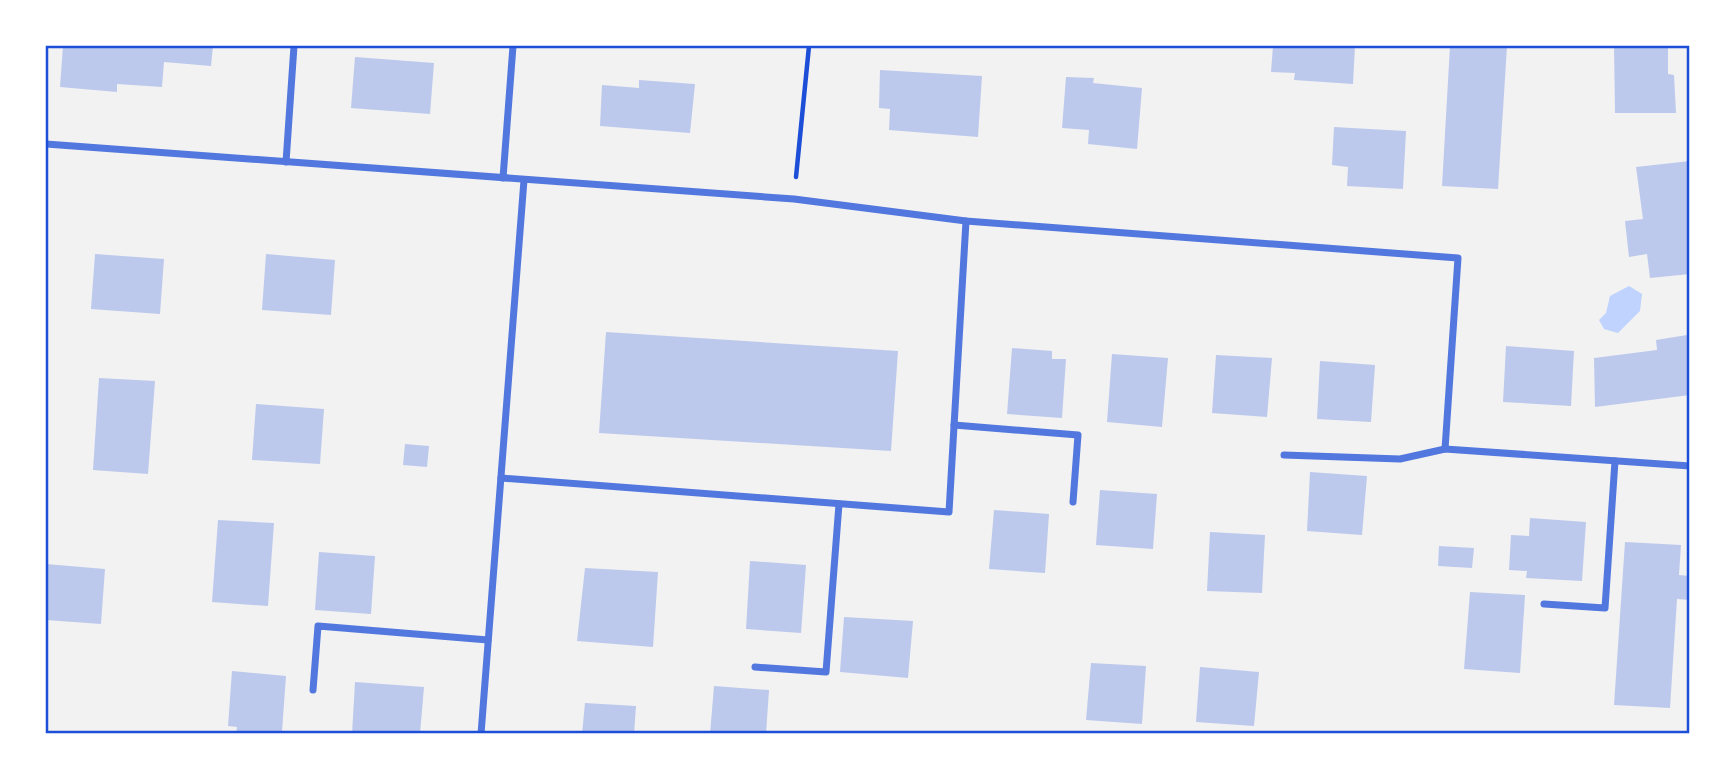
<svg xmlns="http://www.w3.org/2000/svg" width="1735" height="779" font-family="'Archivo Narrow',sans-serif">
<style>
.water{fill:#bfd3fe}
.building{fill:#bdc9ec}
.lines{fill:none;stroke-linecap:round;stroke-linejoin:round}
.path{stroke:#1d4ed8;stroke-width:4.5}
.minor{stroke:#5277de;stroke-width:7}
.neatline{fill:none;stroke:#1d4ed8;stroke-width:2.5}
</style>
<rect width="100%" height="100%" fill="#f2f2f2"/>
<!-- water -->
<polygon class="water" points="1629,286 1642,294 1640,311 1618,333 1604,329 1599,320 1606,313 1610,296"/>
<!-- building -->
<g class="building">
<polygon points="63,46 213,46 211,66 164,62 162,87 117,84 117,92 60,87"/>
<polygon points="1273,46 1355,46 1353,84 1294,80 1295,73 1271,72"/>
<polygon points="1450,46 1507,46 1498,189 1442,186"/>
<polygon points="1614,46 1668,46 1668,74 1674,75 1676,113 1615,113"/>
<polygon points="355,57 434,63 430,114 351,108"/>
<polygon points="880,70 982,76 978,137 889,130 890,109 879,108"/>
<polygon points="1066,77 1094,78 1093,83 1142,88 1137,149 1088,144 1089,130 1062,128"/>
<polygon points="639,80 695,84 690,133 600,126 602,85 639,88"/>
<polygon points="1334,127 1406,131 1403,189 1347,186 1348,167 1332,165"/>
<polygon points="1690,161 1690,274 1650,278 1647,254 1629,257 1625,221 1643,219 1636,167"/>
<polygon points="95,254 164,259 160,314 91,309"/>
<polygon points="266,254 335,260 331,315 262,310"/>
<polygon points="606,332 898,351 891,451 599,433"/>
<polygon points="1687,335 1690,395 1595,407 1594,358 1657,350 1656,340"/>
<polygon points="1506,346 1574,351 1571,406 1503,402"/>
<polygon points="1012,348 1052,351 1052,359 1066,359 1062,418 1007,414"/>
<polygon points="1112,354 1168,358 1162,427 1107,422"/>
<polygon points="1216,355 1272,358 1267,417 1212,413"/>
<polygon points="1320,361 1375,365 1371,422 1317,419"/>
<polygon points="99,378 155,381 148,474 93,470"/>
<polygon points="256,404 324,409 320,464 252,460"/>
<polygon points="405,444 429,446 427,467 403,465"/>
<polygon points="1310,472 1367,476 1362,535 1307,531"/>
<polygon points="1100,490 1157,494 1153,549 1096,545"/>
<polygon points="994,510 1049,514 1045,573 989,569"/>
<polygon points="1530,518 1586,522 1582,581 1526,578 1527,571 1509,570 1511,535 1529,536"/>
<polygon points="218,520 274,523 268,606 212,602"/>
<polygon points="1210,532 1265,535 1262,593 1207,591"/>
<polygon points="1625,542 1681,545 1679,575 1690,576 1690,600 1677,599 1670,708 1614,705"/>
<polygon points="1439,546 1474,548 1472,568 1438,566"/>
<polygon points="319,552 375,556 371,614 315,610"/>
<polygon points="750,561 806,565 801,633 746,629"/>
<polygon points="46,564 105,569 101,624 46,620"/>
<polygon points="585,568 658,572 653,647 577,641"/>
<polygon points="1470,592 1525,595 1520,673 1464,669"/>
<polygon points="844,617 913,621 908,678 840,672"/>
<polygon points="1091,663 1146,666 1142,724 1086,720"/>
<polygon points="1200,667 1259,672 1254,726 1196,722"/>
<polygon points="232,671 286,676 282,731 236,734 237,727 228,726"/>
<polygon points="355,682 424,687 420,734 352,734"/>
<polygon points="714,686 769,690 766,734 710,734"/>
<polygon points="585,703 636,706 634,734 582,734"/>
</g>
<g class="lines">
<!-- path -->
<polyline class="path" points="796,177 809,46"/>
<!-- minor -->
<g class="minor">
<polyline points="46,144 794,199 966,221 1458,258 1445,449 1690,466"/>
<polyline points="286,162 294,46"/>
<polyline points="503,178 513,46"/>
<polyline points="954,425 1078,435 1073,502"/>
<polyline points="1284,455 1400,459 1445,449"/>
<polyline points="501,478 949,512 966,221"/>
<polyline points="1544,604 1605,608 1615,461"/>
<polyline points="755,667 826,672 839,504"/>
<polyline points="313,690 318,626 488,640"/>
<polyline points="481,734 524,180"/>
</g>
</g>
<!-- border -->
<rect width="1735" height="779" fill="none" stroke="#ffffff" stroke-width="94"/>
<rect x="47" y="47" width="1641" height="685" class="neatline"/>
</svg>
